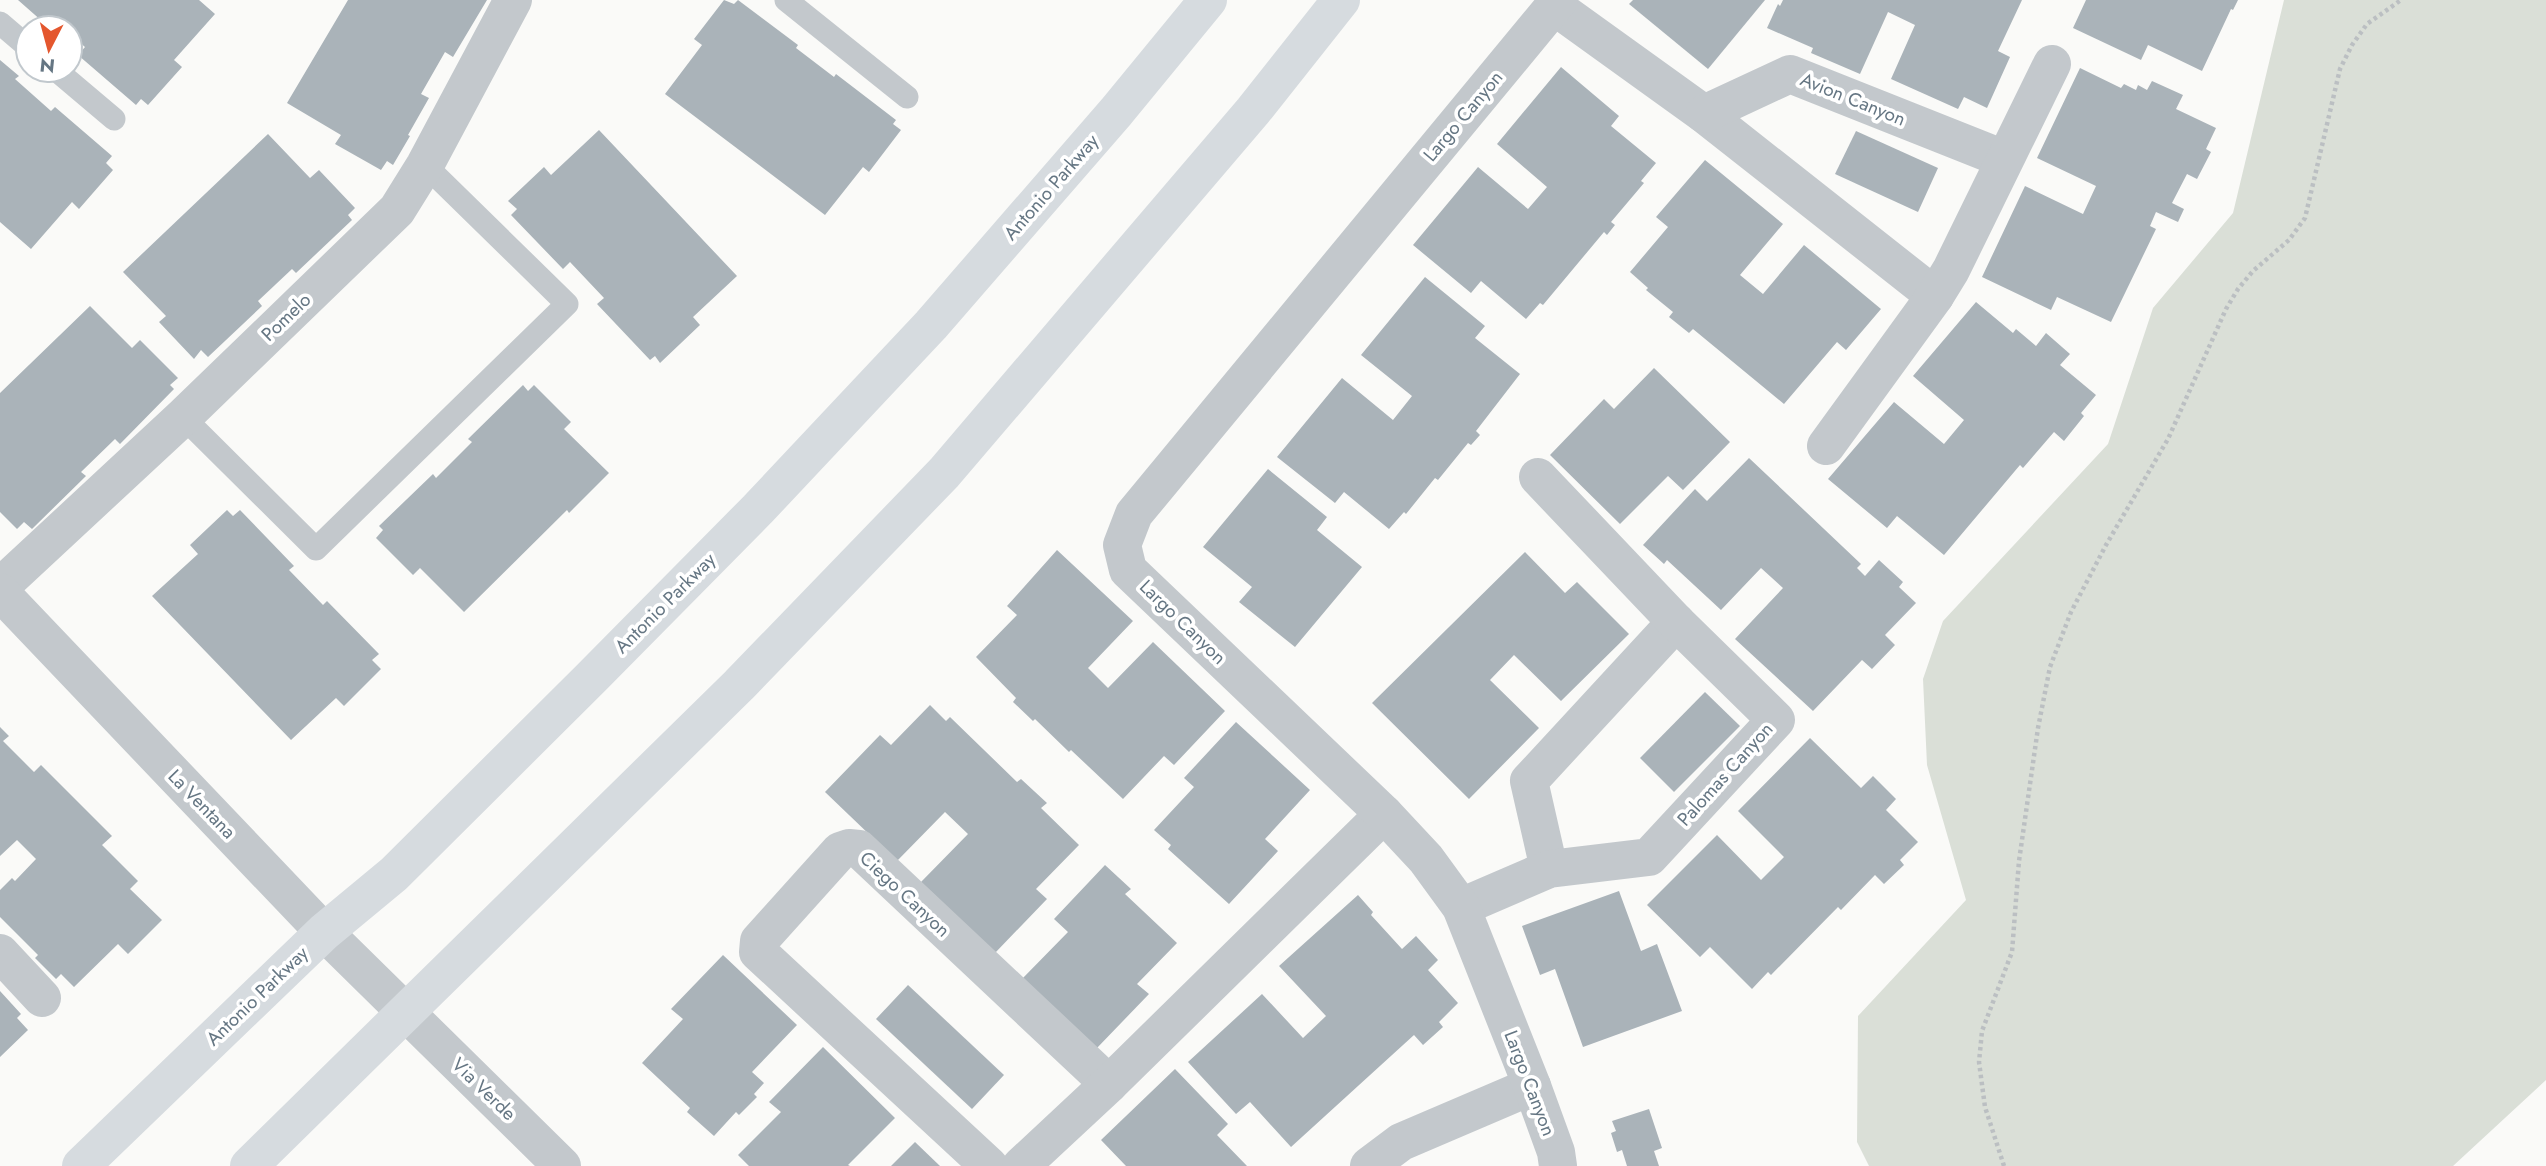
<svg xmlns="http://www.w3.org/2000/svg" width="2546" height="1166" font-family="Jost,sans-serif">
<style>
.green{fill:#dadfd7}
.building{fill:#aab3b9}
.lines{fill:none;stroke-linecap:round;stroke-linejoin:round}
.path{stroke:#bbbfc2;stroke-width:4.5;stroke-dasharray:3.5 3.5;stroke-linecap:butt}
.lane{stroke:#c3c8cc;stroke-width:23}
.street{stroke:#c3c8cc;stroke-width:38}
.primary{stroke:#d6dbdf;stroke-width:38}
.labels{text-anchor:middle;dominant-baseline:central;stroke-width:7;stroke-linejoin:round;paint-order:stroke}
.street-label{font-size:19px;fill:#657683;stroke:#fff}
</style>
<rect width="100%" height="100%" fill="#fafaf8"/>
<!-- green -->
<polygon class="green" points="2284,0 2546,0 2546,1080 2453,1166 1869,1166 1857,1142 1858,1016 1966,900 1927,765 1923,679 1943,621 2108,444 2153,308 2233,213"/>
<!-- building -->
<g class="building">
<polygon points="18,0 199,0 215,14 174,60 182,67 148,105 141,99 136,105 78,55 85,47 70,34 70,28 63,28 49,16 43,22"/>
<polygon points="348,0 487,0 453,57 445,52 421,94 429,98 408,135 410,136 393,165 387,161 381,170 335,144 341,135 287,103"/>
<polygon points="724,0 734,4 738,0 798,45 796,48 834,77 836,74 896,120 893,124 901,130 869,172 863,167 825,215 665,94 702,45 694,39"/>
<polygon points="1633,0 1765,0 1708,69 1629,4"/>
<polygon points="1783,0 2022,0 1998,51 2010,57 1987,108 1964,97 1958,109 1891,79 1915,25 1888,12 1860,74 1811,53 1813,48 1767,28 1778,4 1780,6"/>
<polygon points="2086,0 2238,0 2233,10 2231,9 2202,71 2148,45 2141,60 2073,28"/>
<polygon points="0,60 19,76 15,79 51,111 55,107 112,156 106,163 113,170 79,209 72,202 31,249 0,222"/>
<polygon points="1561,67 1619,116 1611,126 1656,163 1641,181 1644,183 1611,222 1615,225 1607,235 1604,232 1543,305 1540,303 1526,319 1481,281 1471,293 1413,245 1478,167 1528,209 1547,187 1497,144"/>
<polygon points="2080,68 2121,88 2124,84 2136,90 2138,85 2147,90 2152,81 2183,95 2176,109 2216,128 2206,149 2211,152 2197,179 2187,174 2172,203 2184,209 2178,222 2156,212 2150,226 2156,229 2111,322 2057,297 2051,310 1982,277 2025,186 2083,214 2096,186 2037,158"/>
<polygon points="599,130 737,276 693,317 700,325 660,363 655,356 650,360 597,304 604,298 570,262 563,269 511,215 517,209 508,201 544,167 551,175"/>
<polygon points="1856,131 1938,168 1918,212 1835,174"/>
<polygon points="268,134 310,178 319,170 355,208 348,215 352,220 296,273 292,269 258,301 262,306 208,357 201,350 194,359 159,322 166,316 123,272"/>
<polygon points="1705,160 1783,224 1740,275 1763,294 1804,245 1881,309 1846,350 1837,342 1784,404 1693,329 1689,333 1669,317 1673,312 1646,290 1648,288 1630,272 1668,227 1656,217"/>
<polygon points="1425,277 1485,326 1475,338 1520,374 1476,431 1480,435 1471,445 1468,443 1438,480 1435,478 1406,514 1404,512 1389,529 1344,492 1335,503 1277,457 1342,378 1393,420 1412,396 1361,355"/>
<polygon points="1976,302 2013,333 2016,329 2036,346 2046,333 2070,354 2060,365 2096,395 2081,413 2084,416 2064,441 2054,432 2023,468 2020,465 1944,555 1897,516 1887,528 1828,479 1894,402 1944,444 1964,420 1913,376"/>
<polygon points="90,306 132,348 140,340 178,378 170,385 174,389 120,444 115,439 81,472 86,476 32,529 24,522 17,529 0,512 0,393"/>
<polygon points="1654,368 1730,442 1683,490 1668,476 1620,524 1550,455 1604,399 1614,409"/>
<polygon points="523,385 528,391 534,385 571,422 564,429 609,473 569,513 567,510 464,612 420,568 413,575 376,538 383,530 379,526 433,474 436,478 472,442 468,439"/>
<polygon points="1749,458 1861,564 1857,568 1865,576 1879,560 1903,582 1899,587 1916,603 1885,635 1895,645 1872,669 1862,660 1813,711 1735,639 1783,588 1761,568 1721,610 1667,560 1664,564 1643,545 1695,489 1707,501"/>
<polygon points="1268,469 1327,517 1317,530 1362,567 1295,647 1239,602 1252,587 1203,547"/>
<polygon points="227,510 233,516 240,510 294,566 289,570 323,605 327,601 379,654 372,660 381,669 344,706 336,698 291,740 152,596 198,554 190,545"/>
<polygon points="1057,550 1133,621 1088,668 1108,688 1153,642 1225,711 1174,765 1164,756 1123,799 1071,750 1069,752 1035,719 1033,721 1013,702 1016,698 976,657 1017,615 1007,606"/>
<polygon points="1525,552 1565,593 1577,582 1629,634 1561,701 1514,655 1490,680 1539,728 1469,799 1372,703"/>
<polygon points="1705,692 1740,726 1674,792 1640,758"/>
<polygon points="930,705 946,721 950,717 1017,782 1021,779 1047,803 1041,808 1079,845 1036,889 1047,899 995,953 921,882 968,834 945,812 897,861 825,792 880,735 891,745"/>
<polygon points="1236,722 1310,790 1265,839 1278,851 1229,904 1168,849 1171,845 1154,830 1194,787 1184,778"/>
<polygon points="0,727 9,736 3,741 34,772 41,765 112,836 102,845 138,881 130,889 162,920 128,954 118,944 74,987 61,974 56,979 35,958 38,955 0,917 0,890 12,878 15,881 36,859 17,840 0,856"/>
<polygon points="1810,738 1861,788 1873,776 1896,799 1886,810 1918,842 1900,860 1904,865 1884,884 1875,875 1841,910 1838,907 1771,975 1768,972 1752,989 1710,947 1700,957 1647,905 1717,835 1761,880 1784,857 1738,811"/>
<polygon points="1105,865 1131,889 1125,894 1177,943 1137,984 1149,994 1096,1049 1022,979 1068,932 1054,919"/>
<polygon points="1619,891 1641,951 1657,944 1682,1011 1583,1047 1555,969 1540,975 1522,926"/>
<polygon points="1358,895 1373,912 1371,915 1402,949 1416,936 1438,960 1428,970 1458,1003 1439,1022 1443,1027 1423,1045 1414,1035 1291,1147 1250,1102 1236,1114 1188,1062 1262,994 1303,1038 1326,1016 1279,966"/>
<polygon points="723,955 797,1025 752,1072 764,1083 754,1094 757,1097 739,1115 736,1112 714,1136 687,1112 690,1108 642,1063 683,1019 671,1009"/>
<polygon points="908,985 1004,1075 972,1109 876,1019"/>
<polygon points="0,991 21,1014 17,1018 28,1030 0,1057"/>
<polygon points="823,1047 895,1118 848,1165 850,1166 749,1166 738,1155 781,1112 769,1102"/>
<polygon points="1175,1069 1228,1124 1217,1135 1247,1166 1126,1166 1101,1140"/>
<polygon points="1649,1109 1662,1148 1654,1151 1659,1166 1627,1166 1622,1150 1617,1152 1611,1133 1616,1131 1612,1121"/>
<polygon points="915,1142 940,1166 891,1166"/>
</g>
<g class="lines">
<!-- path -->
<polyline class="path" points="2004,1166 1985,1107 1979,1062 1982,1031 2012,952 2019,861 2038,728 2050,667 2071,612 2106,545 2168,439 2226,309 2238,289 2253,271 2289,240 2305,218 2340,69 2352,45 2367,24 2401,0"/>
<!-- lane -->
<g class="lane">
<polyline points="786,0 907,97"/>
<polyline points="0,23 28,47"/>
<polyline points="56,70 114,119"/>
<polyline points="183,417 316,549 567,304 425,165"/>
</g>
<!-- street -->
<g class="street">
<polyline points="1554,6 1704,114 1935,296"/>
<polyline points="1704,114 1790,74 2004,159"/>
<polyline points="1826,446 1935,296 1951,270 2052,64"/>
<polyline points="0,587 183,417 397,210 425,165 513,0"/>
<polyline points="0,592 324,932 562,1166"/>
<polyline points="1549,869 1529,781 1676,622"/>
<polyline points="1461,907 1549,869 1649,857 1776,720 1676,622 1538,477"/>
<polyline points="0,953 42,998"/>
<polyline points="989,1166 758,952 759,941 840,851 849,848 859,849 1109,1084"/>
<polyline points="1021,1166 1109,1084 1384,814"/>
<polyline points="1369,1166 1401,1142 1532,1086"/>
<polyline points="1558,1166 1556,1152 1532,1086 1461,907 1426,859 1384,814 1128,570 1122,545 1134,514 1559,0"/>
</g>
<!-- primary -->
<g class="primary">
<polyline points="81,1166 324,932 394,874 592,677 758,509 931,325 1116,112 1208,0"/>
<polyline points="249,1166 739,685 944,473 1253,111 1341,0"/>
</g>
</g>
<g class="labels">
<!-- street labels -->
<g class="street-label">
<text transform="translate(1853 99) rotate(22)">Avion Canyon</text>
<text transform="translate(1463 116) rotate(-50)">Largo Canyon</text>
<text transform="translate(1051 187) rotate(-49)">Antonio Parkway</text>
<text transform="translate(286 317) rotate(-44)">Pomelo</text>
<text transform="translate(665 603) rotate(-45)">Antonio Parkway</text>
<text transform="translate(1183 622) rotate(44)">Largo Canyon</text>
<text transform="translate(1725 774) rotate(-48)">Palomas Canyon</text>
<text transform="translate(202 804) rotate(46)">La Ventana</text>
<text transform="translate(905 894) rotate(43)">Ciego Canyon</text>
<text transform="translate(257 996) rotate(-44)">Antonio Parkway</text>
<text transform="translate(1530 1083) rotate(69)">Largo Canyon</text>
<text transform="translate(484 1089) rotate(44)">Via Verde</text>
</g>
</g>
<!-- north arrow -->
<g transform="translate(49 49) rotate(186)"><circle r="33" fill="#ffffff" stroke="#c1c8cd" stroke-width="2"/>
<path d="M0-5L12 26L0 18L-12 26Z" fill="#e4572e"/>
<text y="-10" font-size="19" font-weight="bold" text-anchor="middle" fill="#657683">N</text>
</g>
</svg>
